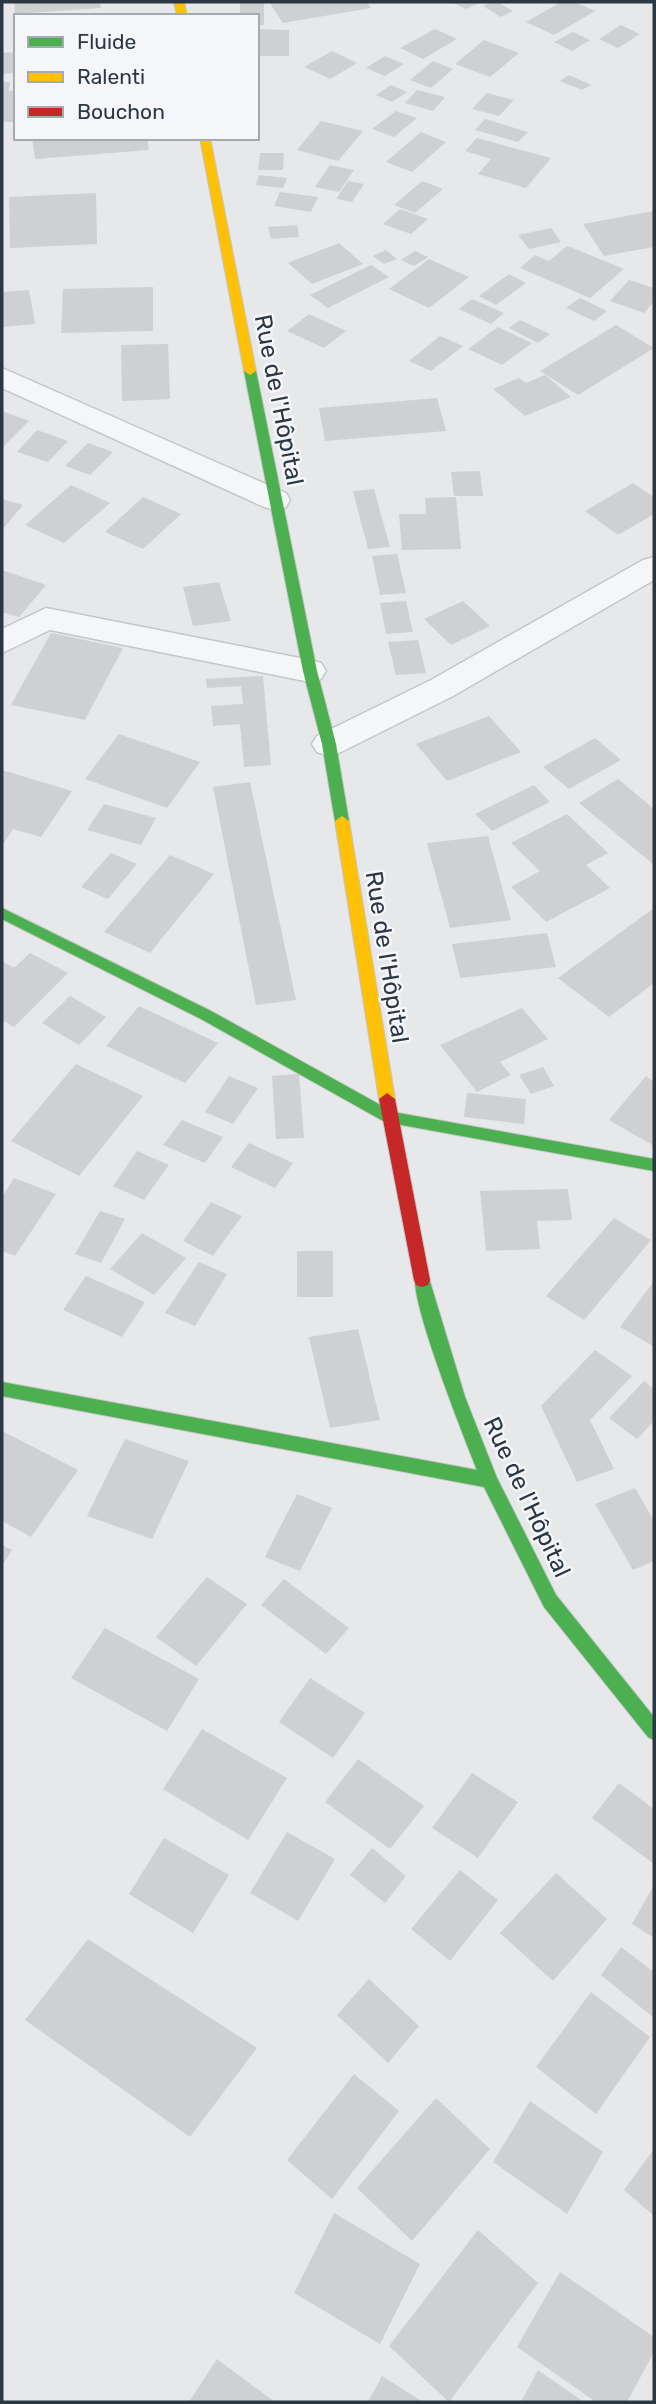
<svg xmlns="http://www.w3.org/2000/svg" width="656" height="2404" font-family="Rubik,sans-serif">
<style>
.building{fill:#ced0d2}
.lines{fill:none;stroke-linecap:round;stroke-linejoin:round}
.street-casing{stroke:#c4c6c8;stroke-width:3}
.fast-casing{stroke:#c4c6c8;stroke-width:2}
.slow-casing{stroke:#c4c6c8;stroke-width:2}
.jam-casing{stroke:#c4c6c8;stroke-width:2}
.street{fill:#f5f6f7;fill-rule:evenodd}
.fast{fill:#4caf50;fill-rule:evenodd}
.slow{fill:#ffc107;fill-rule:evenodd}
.jam{fill:#c62828;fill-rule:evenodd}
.labels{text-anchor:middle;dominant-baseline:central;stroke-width:5;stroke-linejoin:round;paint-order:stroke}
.street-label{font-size:24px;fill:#2c3744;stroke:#f4f6f9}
</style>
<rect width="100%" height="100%" fill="#e6e8ea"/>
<!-- building -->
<g class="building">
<polygon points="14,2 100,2 101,8 15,14"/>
<polygon points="240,2 264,2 264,25 257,25 257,16 240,16"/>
<polygon points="269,2 367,2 371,8 283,23"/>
<polygon points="451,2 481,2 466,9"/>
<polygon points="492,2 497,2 513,11 501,17 483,6"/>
<polygon points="561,2 575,2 595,11 554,35 526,22"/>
<polygon points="621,25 640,34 618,48 599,39"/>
<polygon points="257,29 289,30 289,56 257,56"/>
<polygon points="435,29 457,39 423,59 400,48"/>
<polygon points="573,32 590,40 572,51 554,42"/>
<polygon points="484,40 519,53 490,77 455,64"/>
<polygon points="332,51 357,63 330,79 304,67"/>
<polygon points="16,52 16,73 2,74 2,53"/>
<polygon points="385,56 404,64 385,76 366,68"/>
<polygon points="433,61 453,69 431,88 410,80"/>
<polygon points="569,75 591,85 582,90 560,81"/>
<polygon points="2,82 10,82 9,91 16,90 16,122 2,122"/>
<polygon points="391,85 407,92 392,102 376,95"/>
<polygon points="417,90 445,97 433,111 405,103"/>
<polygon points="487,93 514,100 499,116 472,109"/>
<polygon points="396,111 417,118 394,137 372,129"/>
<polygon points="485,119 528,132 518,142 475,130"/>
<polygon points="321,121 363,131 338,161 297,150"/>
<polygon points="421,132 446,142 412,172 386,162"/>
<polygon points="32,138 147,138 149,150 35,159"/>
<polygon points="477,138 551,158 526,188 478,174 491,159 465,151"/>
<polygon points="260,153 284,153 283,170 258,170"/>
<polygon points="330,165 354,170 339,192 315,187"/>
<polygon points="259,175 287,178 283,188 256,185"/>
<polygon points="348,181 364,184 352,202 336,199"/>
<polygon points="422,181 443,189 415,213 394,205"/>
<polygon points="280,192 318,197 311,212 274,206"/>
<polygon points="96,193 97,244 10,248 9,197"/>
<polygon points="400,209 428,219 411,234 383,224"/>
<polygon points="654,211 654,247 604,256 583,224"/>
<polygon points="297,225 299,237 271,239 268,227"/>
<polygon points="551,228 561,242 529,249 518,235"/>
<polygon points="339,243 363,264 312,284 288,263"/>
<polygon points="567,246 573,248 624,269 590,298 520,268 535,255 549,261"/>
<polygon points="386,250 397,259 384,264 373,256"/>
<polygon points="415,251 428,257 414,266 401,260"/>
<polygon points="429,259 469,277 429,308 389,289"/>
<polygon points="371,265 389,277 328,308 310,295"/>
<polygon points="509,274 526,283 496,305 479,296"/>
<polygon points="629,280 654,288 654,302 644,313 610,301"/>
<polygon points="153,287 153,331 61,333 63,289"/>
<polygon points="29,290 35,324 2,327 2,292"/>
<polygon points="580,298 607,311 594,321 566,308"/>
<polygon points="472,299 504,313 491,324 459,309"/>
<polygon points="309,314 346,331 324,348 287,331"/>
<polygon points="520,320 550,334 538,343 509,328"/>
<polygon points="616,325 654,348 578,395 540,371"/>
<polygon points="498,327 532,343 502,365 468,349"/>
<polygon points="440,336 463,346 431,371 409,361"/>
<polygon points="168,344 170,399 122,401 121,345"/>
<polygon points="545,375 571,397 525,416 493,389 519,378 526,383"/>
<polygon points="437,398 446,431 325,441 319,408"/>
<polygon points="2,411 29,421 2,448"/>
<polygon points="37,430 68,441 48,462 17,452"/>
<polygon points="88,443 113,452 90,475 65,466"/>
<polygon points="480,471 483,496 454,496 451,472"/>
<polygon points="633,483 654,497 654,514 618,535 585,511"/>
<polygon points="71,485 110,503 64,543 25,525"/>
<polygon points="374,489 390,547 368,549 353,491"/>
<polygon points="143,497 181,514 143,549 105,532"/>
<polygon points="456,497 461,549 402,550 399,514 426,514 425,498"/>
<polygon points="2,499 23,505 2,530"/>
<polygon points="397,554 406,593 380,595 372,556"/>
<polygon points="2,570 46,585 19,617 2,612"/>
<polygon points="219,582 231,621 193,626 183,587"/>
<polygon points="406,601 413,632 386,634 380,603"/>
<polygon points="463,601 490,626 451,645 424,619"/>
<polygon points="51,633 123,648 85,720 11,705"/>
<polygon points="418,640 426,673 396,675 388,642"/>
<polygon points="263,676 271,765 244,767 240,724 213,726 211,706 243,704 241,686 207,688 206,679"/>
<polygon points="489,716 521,752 447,781 416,744"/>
<polygon points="119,734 200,762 167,808 85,779"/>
<polygon points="595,738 621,760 569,789 543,767"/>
<polygon points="2,770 72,791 41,837 13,829 2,846"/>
<polygon points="618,779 654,809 654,865 579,803"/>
<polygon points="250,782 296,1000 256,1005 213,787"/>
<polygon points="534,785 550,802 492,831 475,814"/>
<polygon points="104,804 156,818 141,845 87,830"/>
<polygon points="567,814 608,853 586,865 610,888 546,922 511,887 540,871 511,843"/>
<polygon points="488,836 511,920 450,928 427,843"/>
<polygon points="111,853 137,864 108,899 81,887"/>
<polygon points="170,855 214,874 150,953 104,932"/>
<polygon points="654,908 654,983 609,1017 558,978"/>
<polygon points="547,933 556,967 460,978 452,944"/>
<polygon points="30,953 68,973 14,1027 2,1020 2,961 14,968"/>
<polygon points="70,996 106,1017 79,1045 42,1023"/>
<polygon points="139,1006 218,1043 185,1083 106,1046"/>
<polygon points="522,1008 548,1039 500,1062 511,1075 477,1092 440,1045"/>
<polygon points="76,1064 143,1096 79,1176 11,1141"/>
<polygon points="543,1067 554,1086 531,1094 519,1075"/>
<polygon points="299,1074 304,1138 276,1139 272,1076"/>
<polygon points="229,1076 258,1088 233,1124 205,1112"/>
<polygon points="646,1076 654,1082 654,1146 609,1120"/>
<polygon points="467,1093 526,1099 524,1124 464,1117"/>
<polygon points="182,1120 223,1137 205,1163 163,1145"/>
<polygon points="249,1143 293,1163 275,1188 231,1167"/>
<polygon points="137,1151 169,1165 144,1200 113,1186"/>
<polygon points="14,1178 56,1194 15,1256 2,1251 2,1197"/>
<polygon points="568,1189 572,1220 537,1221 540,1249 486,1251 480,1191"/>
<polygon points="211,1202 242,1216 213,1256 183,1241"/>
<polygon points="100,1211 125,1219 101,1263 75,1254"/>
<polygon points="614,1218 651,1240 584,1320 546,1296"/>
<polygon points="142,1233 186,1258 154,1295 110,1269"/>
<rect x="297" y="1251" width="36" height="46"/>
<polygon points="199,1262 227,1274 195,1326 165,1313"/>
<polygon points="86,1276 145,1302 122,1337 63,1310"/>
<polygon points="654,1281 654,1344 653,1346 620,1327"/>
<polygon points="358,1329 380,1420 330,1428 309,1337"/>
<polygon points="595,1350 632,1376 590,1420 614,1469 577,1482 541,1406"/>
<polygon points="644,1381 654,1389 654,1421 637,1439 609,1418"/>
<polygon points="2,1431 78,1470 31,1537 2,1521"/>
<polygon points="125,1439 189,1461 152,1539 87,1516"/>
<polygon points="635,1488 654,1521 654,1561 633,1570 595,1504"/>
<polygon points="297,1494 332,1508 300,1571 265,1557"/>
<polygon points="2,1545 12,1550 2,1566"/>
<polygon points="207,1577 247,1604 196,1666 156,1637"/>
<polygon points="284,1579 349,1628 326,1654 261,1605"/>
<polygon points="105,1628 199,1679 167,1731 71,1678"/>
<polygon points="310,1678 365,1713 333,1758 279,1722"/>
<polygon points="202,1729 287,1778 248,1840 163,1789"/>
<polygon points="358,1759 424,1806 390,1849 325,1802"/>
<polygon points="472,1773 518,1802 478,1858 432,1828"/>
<polygon points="619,1783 654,1809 654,1864 592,1818"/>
<polygon points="287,1832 335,1859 298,1921 250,1893"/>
<polygon points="164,1838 229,1875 193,1933 129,1894"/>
<polygon points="372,1848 406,1876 385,1903 350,1875"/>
<polygon points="460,1870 498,1900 450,1961 411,1929"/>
<polygon points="556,1873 607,1919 553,1981 500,1933"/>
<polygon points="654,1885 654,1938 632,1924"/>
<polygon points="88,1939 257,2048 190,2137 25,2020"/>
<polygon points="621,1947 654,1972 654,2018 601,1975"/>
<polygon points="369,1979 419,2026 388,2063 337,2015"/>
<polygon points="591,1992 650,2037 596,2114 536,2067"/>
<polygon points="354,2074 399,2111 332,2199 287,2160"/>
<polygon points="436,2098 490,2149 412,2241 357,2188"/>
<polygon points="530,2101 603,2152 567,2214 493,2162"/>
<polygon points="654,2149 654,2216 624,2190"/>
<polygon points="334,2213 420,2264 380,2344 294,2293"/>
<polygon points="478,2230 538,2283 449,2402 389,2346"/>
<polygon points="560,2272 654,2337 654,2352 627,2402 596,2402 517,2347"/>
<polygon points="217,2359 275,2402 189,2402"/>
<polygon points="538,2370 584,2402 521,2402"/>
<polygon points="382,2376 423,2402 368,2402"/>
</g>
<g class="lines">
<!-- street casing -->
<g class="street-casing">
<g id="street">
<polygon points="2,368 286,493 290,500 286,507 275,510 264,507 2,388"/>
<polygon points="654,557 654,580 453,696 341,752 329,756 317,752 312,744 317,736 431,680 643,560"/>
<polygon points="46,608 310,660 321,663 326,671 321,679 310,682 50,630 2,653 2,629"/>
</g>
</g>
<!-- fast casing -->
<g class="fast-casing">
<g id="fast">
<polygon points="250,367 256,371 317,671 336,744 349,821 342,826 335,821 322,744 303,671 244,371"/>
<polygon points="2,908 211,1011 393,1112 654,1159 654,1171 385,1122 201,1019 2,919"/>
<path d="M 422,1273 L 428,1275 L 465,1397 L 497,1478 L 556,1595 L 654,1717 L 654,1740 L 648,1737 L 544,1607 L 484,1487 L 2,1396 L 2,1382 L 477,1470 C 466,1442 407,1295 416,1275 Z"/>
</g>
</g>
<!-- slow casing -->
<g class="slow-casing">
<g id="slow">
<polygon points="174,2 184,2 187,16 177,16"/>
<polygon points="200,138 210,138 256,371 250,375 244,371"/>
<polygon points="342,816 349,821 395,1099 387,1105 379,1099 335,821"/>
</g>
</g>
<!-- jam casing -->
<g class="jam-casing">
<polygon id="jam" points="387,1093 395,1099 430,1280 428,1285 422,1287 416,1285 414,1280 379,1099"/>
</g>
<!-- street -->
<use href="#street" class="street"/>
<!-- fast -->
<use href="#fast" class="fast"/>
<!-- slow -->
<use href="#slow" class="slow"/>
<!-- jam -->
<use href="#jam" class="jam"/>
</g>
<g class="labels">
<!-- street labels -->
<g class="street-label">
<text transform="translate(279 400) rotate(79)">Rue de l'Hôpital</text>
<text transform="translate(387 957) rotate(81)">Rue de l'Hôpital</text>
<text transform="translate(527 1497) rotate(65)">Rue de l'Hôpital</text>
</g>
</g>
<!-- border -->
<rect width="656" height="2404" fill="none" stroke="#2c3744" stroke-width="7"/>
<!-- legend -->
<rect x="14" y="14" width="245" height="126" fill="#f4f6f9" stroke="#a4aab1" stroke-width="2"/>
<rect x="28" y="37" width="35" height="10" fill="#4caf50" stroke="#a4aab1" stroke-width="2"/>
<text x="77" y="49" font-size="21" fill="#2c3744">Fluide</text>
<rect x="28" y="72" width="35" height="10" fill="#ffc107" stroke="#a4aab1" stroke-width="2"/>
<text x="77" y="84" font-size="21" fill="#2c3744">Ralenti</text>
<rect x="28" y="107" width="35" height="10" fill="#c62828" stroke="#a4aab1" stroke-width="2"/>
<text x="77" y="119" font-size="21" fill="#2c3744">Bouchon</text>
</svg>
